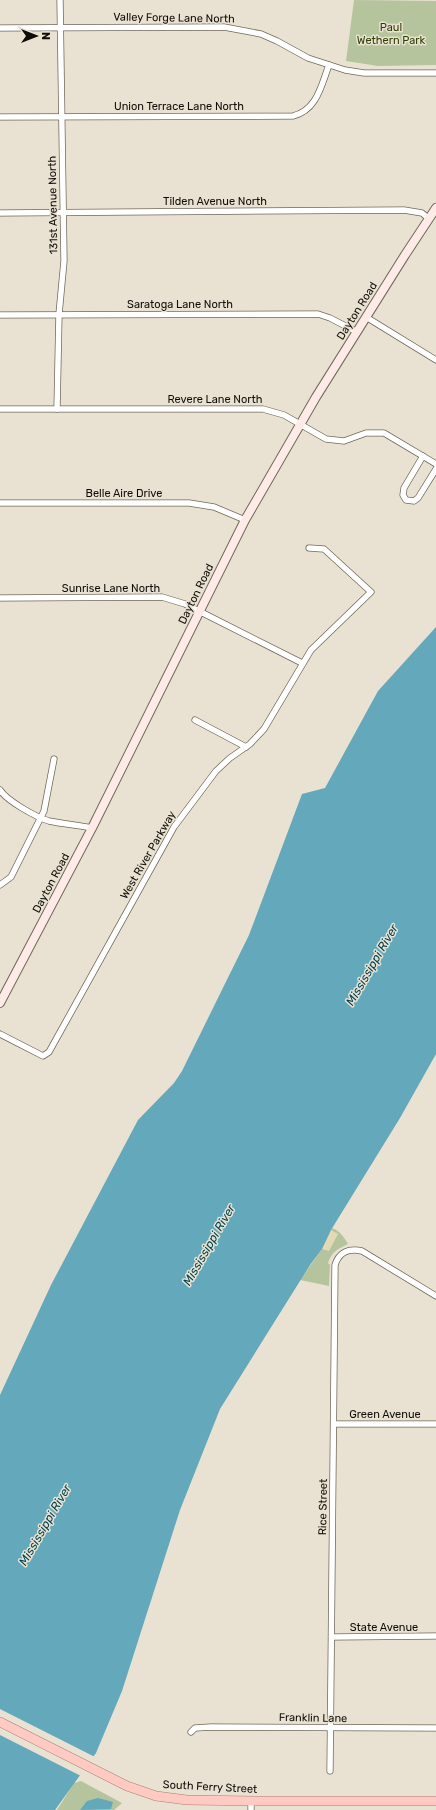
<svg xmlns="http://www.w3.org/2000/svg" width="436" height="1810" font-family="Rubik,sans-serif">
<style>
.green{fill:#b6c49d}
.sand{fill:#e3d9b4}
.water{fill:#63a8bb}
.pier{fill:#e9e2d2}
.lines{fill:none;stroke-linecap:round;stroke-linejoin:round}
.minor-casing{stroke:#70695b;stroke-width:7}
.secondary-casing{stroke:#70695b;stroke-width:10}
.trunk-casing{stroke:#aa7e76;stroke-width:10}
.minor{stroke:#fff;stroke-width:5.5}
.secondary{stroke:#feebe8;stroke-width:8}
.trunk{stroke:#fecac2;stroke-width:9}
.labels{text-anchor:middle;dominant-baseline:central;stroke-width:3;stroke-linejoin:round;paint-order:stroke}
.street-label{font-size:11px;fill:#0f0c07;stroke:#e9e2d2}
.park-label{font-size:11px;fill:#2e3d00;stroke:#e9e2d2}
.water-label{font-size:12px;font-style:italic;fill:#00414f;stroke:#e9e2d2}
</style>
<rect width="100%" height="100%" fill="#e9e2d2"/>
<!-- green -->
<g class="green">
<polygon points="354,0 436,1 436,65 378,66 346,61"/>
<path d="M 332,1228 C 340,1231 344,1237 348,1244 C 338,1249 332,1251 328,1263 L 330,1265 L 329,1286 L 300,1280 L 322,1249 Z"/>
<polygon points="81,1781 122,1803 114,1810 57,1810 74,1783"/>
</g>
<!-- sand -->
<polygon class="sand" points="331,1230 338,1234 329,1251 322,1249"/>
<!-- water -->
<g class="water">
<polygon points="436,627 436,1054 400,1118 331,1230 322,1249 310,1265 220,1409 180,1510 122,1691 96,1753 55,1810 0,1810 0,1395 51,1285 138,1120 174,1083 182,1071 249,935 302,794 325,788 378,691"/>
<polygon points="98,1798 113,1802 111,1809 80,1810 87,1801"/>
</g>
<!-- pier -->
<polygon class="pier" points="0,1709 95,1757 81,1776 0,1735"/>
<g class="lines">
<!-- minor casing -->
<g class="minor-casing">
<g id="minor">
<polyline points="0,28 224,27 261,34 277,41 308,58 345,70 364,73 436,73"/>
<path d="M 0,117 L 293,116 C 317,110 321,86 329,65"/>
<polyline points="0,213 404,210 422,213 428,218"/>
<polyline points="0,315 318,314 330,318 357,332"/>
<polyline points="366,317 436,360"/>
<polyline points="0,409 263,409 284,415 326,439 344,441 366,433 384,433 436,464"/>
<polyline points="57,409 59,314 64,261 60,0"/>
<polyline points="423,456 404,488 403,495 406,500 414,501 418,498 436,469"/>
<polyline points="0,503 189,503 214,507 245,520"/>
<polyline points="0,598 162,597 185,604 302,663"/>
<polyline points="195,720 246,747"/>
<path d="M 0,790 C 7,801 36,817 49,821 C 63,824 78,825 92,828"/>
<polyline points="0,885 11,877 44,811 54,759"/>
<polyline points="0,1034 43,1056 49,1052 174,827 216,771 230,758 250,744 264,729 311,650 371,592 324,549 309,548"/>
<polyline points="334,1424 436,1424"/>
<polyline points="332,1637 436,1636"/>
<polyline points="191,1732 195,1728 211,1727 436,1728"/>
<path d="M 330,1771 L 335,1265 C 339,1252 349,1248 362,1251 L 436,1296"/>
<polyline points="251,1810 251,1801"/>
</g>
</g>
<!-- secondary casing -->
<g class="secondary-casing">
<polyline id="secondary" points="0,1003 92,828 245,520 316,397 405,255 436,208"/>
</g>
<!-- trunk casing -->
<g class="trunk-casing">
<polyline id="trunk" points="0,1722 127,1786 156,1796 187,1800 257,1801 436,1801"/>
</g>
<!-- minor -->
<use href="#minor" class="minor"/>
<!-- secondary -->
<use href="#secondary" class="secondary"/>
<!-- trunk -->
<use href="#trunk" class="trunk"/>
</g>
<g class="labels">
<!-- street labels -->
<g class="street-label">
<text transform="translate(174 18) rotate(1)">Valley Forge Lane North</text>
<text x="179" y="106">Union Terrace Lane North</text>
<text x="215" y="201">Tilden Avenue North</text>
<text transform="translate(53 205) rotate(-91)">131st Avenue North</text>
<text x="180" y="304">Saratoga Lane North</text>
<text transform="translate(357 311) rotate(-58)">Dayton Road</text>
<text x="215" y="399">Revere Lane North</text>
<text x="124" y="493">Belle Aire Drive</text>
<text x="111" y="588">Sunrise Lane North</text>
<text transform="translate(196 594) rotate(-64)">Dayton Road</text>
<text transform="translate(148 855) rotate(-60)">West River Parkway</text>
<text transform="translate(51 883) rotate(-62)">Dayton Road</text>
<text x="385" y="1414">Green Avenue</text>
<text transform="translate(323 1507) rotate(-89)">Rice Street</text>
<text x="384" y="1627">State Avenue</text>
<text transform="translate(313 1718) rotate(1)">Franklin Lane</text>
<text transform="translate(210 1787) rotate(3)">South Ferry Street</text>
</g>
<!-- park labels -->
<g class="park-label">
<text x="391" y="27">Paul<tspan x="391" dy="13">Wethern Park</tspan></text>
</g>
<!-- water labels -->
<g class="water-label">
<text transform="translate(372 965) rotate(-60)">Mississippi River</text>
<text transform="translate(209 1245) rotate(-60)">Mississippi River</text>
<text transform="translate(45 1525) rotate(-60)">Mississippi River</text>
</g>
</g>
<!-- north arrow -->
<g transform="translate(36 36) rotate(90)" stroke="#e9e2d2" stroke-width="3" paint-order="stroke">
<path d="M0-3L7 15L0 10L-7 15Z" fill="#0f0c07"/>
<text y="-6" font-size="11" font-weight="bold" text-anchor="middle" fill="#0f0c07">N</text>
</g>
</svg>
